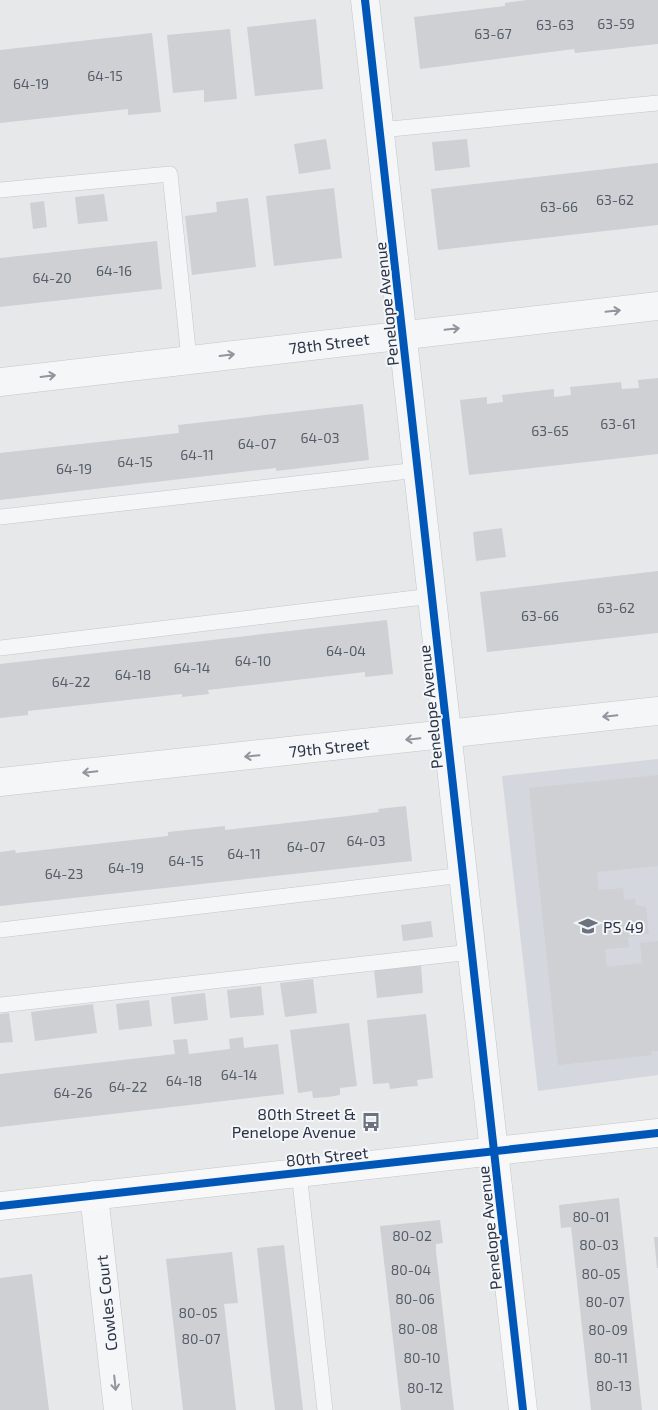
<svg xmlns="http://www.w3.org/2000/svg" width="658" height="1410" font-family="'Exo 2',sans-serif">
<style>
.built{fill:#d4d7dd}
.building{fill:#ced0d3}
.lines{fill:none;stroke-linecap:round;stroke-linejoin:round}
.lane-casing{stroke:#c4c6c8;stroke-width:16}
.street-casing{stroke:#c4c6c8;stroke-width:29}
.secondary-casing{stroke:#c4c6c8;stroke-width:29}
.lane{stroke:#f5f6f7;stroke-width:15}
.street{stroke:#f5f6f7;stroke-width:28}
.secondary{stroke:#f8f8f8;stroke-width:28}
.cycleway-casing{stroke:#f4f6f9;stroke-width:11}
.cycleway{stroke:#0057b8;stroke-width:8}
.oneway{stroke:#90959e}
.labels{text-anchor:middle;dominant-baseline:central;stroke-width:4;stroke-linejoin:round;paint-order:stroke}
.number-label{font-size:14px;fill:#545c69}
.street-label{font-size:16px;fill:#2b3445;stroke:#f4f6f9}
.poi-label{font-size:16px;fill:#2b3445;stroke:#f4f6f9;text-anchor:start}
</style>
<rect width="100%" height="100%" fill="#e6e8ea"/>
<!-- built -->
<polygon class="built" points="658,759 658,1075 538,1091 502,776"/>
<!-- building -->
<g class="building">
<polygon points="527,0 658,0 658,44 575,53 574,49 420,69 414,17 505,6 505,3"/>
<polygon points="316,19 323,89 255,96 247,27"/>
<polygon points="230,29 237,99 204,102 204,90 173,93 167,35"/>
<polygon points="152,33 161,112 128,115 128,109 0,123 0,50"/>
<polygon points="326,139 331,169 299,174 294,144"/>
<polygon points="467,139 470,167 435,171 432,142"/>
<polygon points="658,163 658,225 438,250 431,189"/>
<polygon points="334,188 342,258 274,266 266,196"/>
<polygon points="104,194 108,221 78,224 75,197"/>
<polygon points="248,198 256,267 192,275 185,216 217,212 216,202"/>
<polygon points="44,201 47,227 33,229 30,203"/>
<polygon points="157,241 162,289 0,307 0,258"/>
<polygon points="658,378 658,454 469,475 460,400 487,397 487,404 503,402 502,395 554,389 554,397 571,395 570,387 621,382 622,389 639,388 638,380"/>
<polygon points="363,404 369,460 276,471 276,468 0,500 0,453 179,433 178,425"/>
<polygon points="502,528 506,557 476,561 473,532"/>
<polygon points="658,571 658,633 487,652 480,592"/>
<polygon points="387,620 393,674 365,677 365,672 270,683 208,690 209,694 182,697 182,694 28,711 28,715 0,718 0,664"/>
<polygon points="658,775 658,866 597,872 599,890 623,888 624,900 635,899 636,905 646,907 649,934 628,937 629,947 605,949 607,967 642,963 640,943 658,941 658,1051 651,1051 652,1055 558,1065 529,788"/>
<polygon points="406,806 412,861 0,906 0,852 15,850 16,853 168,836 168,832 225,826 225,830 348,816 379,812 378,809"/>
<polygon points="431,921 433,937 403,941 401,925"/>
<polygon points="421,965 423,993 377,998 374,970"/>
<polygon points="313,979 317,1013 285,1017 280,983"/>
<polygon points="261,986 264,1015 230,1018 227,990"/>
<polygon points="205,993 208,1020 174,1024 171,997"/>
<polygon points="149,1000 152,1026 119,1030 116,1004"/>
<polygon points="93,1004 97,1033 35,1041 31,1012"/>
<polygon points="9,1013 13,1042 0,1043 0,1014"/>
<polygon points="426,1014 433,1078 417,1080 418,1086 405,1087 390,1089 389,1083 373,1084 367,1020"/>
<polygon points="349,1023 357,1086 340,1088 340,1095 328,1097 313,1098 312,1091 298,1093 290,1030"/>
<polygon points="243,1037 244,1048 278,1044 284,1094 0,1127 0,1074 175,1054 173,1040 187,1039 189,1054 230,1049 229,1039"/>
<polygon points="619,1198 642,1410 591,1410 571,1227 561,1228 559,1205"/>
<polygon points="440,1220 443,1243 436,1244 436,1251 454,1410 401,1410 380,1226"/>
<polygon points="654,1237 658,1237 658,1268 657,1268"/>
<polygon points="284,1245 299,1375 303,1410 275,1410 271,1378 257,1248"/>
<polygon points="232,1252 238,1303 224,1304 236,1410 183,1410 166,1259"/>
<polygon points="32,1274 49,1410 0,1410 0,1278"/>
</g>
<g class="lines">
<!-- lane casing -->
<g class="lane-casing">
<g id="lane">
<polyline points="380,130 658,103"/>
<polyline points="0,190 170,174 189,359"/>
<polyline points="0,517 418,470"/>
<polyline points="0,648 432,596"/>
<polyline points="0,930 463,875"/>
<polyline points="0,1005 471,952"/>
<polyline points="299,1172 325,1410"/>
</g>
</g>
<!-- street casing -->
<g class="street-casing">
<g id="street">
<polyline points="365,0 494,1151"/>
<polyline points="0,382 658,306"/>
<polyline points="0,782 658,711"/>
<polyline points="94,1195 118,1410"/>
</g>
</g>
<!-- secondary casing -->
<g class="secondary-casing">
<g id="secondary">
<polyline points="494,1151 523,1410"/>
<polyline points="0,1206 658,1133"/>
</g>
</g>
<!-- lane -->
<use href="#lane" class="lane"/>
<!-- street -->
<use href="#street" class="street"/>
<!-- secondary -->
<use href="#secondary" class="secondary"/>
<!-- cycleway casing -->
<g class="cycleway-casing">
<g id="cycleway">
<polyline points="365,0 523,1410"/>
<polyline points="0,1206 658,1133"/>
</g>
</g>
<!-- cycleway -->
<use href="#cycleway" class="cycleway"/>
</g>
<!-- one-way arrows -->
<defs><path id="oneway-shaft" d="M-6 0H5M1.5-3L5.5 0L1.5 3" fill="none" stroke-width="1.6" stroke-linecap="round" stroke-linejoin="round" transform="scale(1.25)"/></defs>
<g class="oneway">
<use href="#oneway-shaft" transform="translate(613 311) rotate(-6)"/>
<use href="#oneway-shaft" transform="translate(452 329) rotate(-6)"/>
<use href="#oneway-shaft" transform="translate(227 355) rotate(-7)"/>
<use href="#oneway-shaft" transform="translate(48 376) rotate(-7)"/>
<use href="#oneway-shaft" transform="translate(610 716) rotate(174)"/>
<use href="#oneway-shaft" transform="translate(413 739) rotate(174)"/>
<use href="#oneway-shaft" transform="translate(252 756) rotate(174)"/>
<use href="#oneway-shaft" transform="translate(90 772) rotate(174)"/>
<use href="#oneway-shaft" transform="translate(115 1383) rotate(84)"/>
</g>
<!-- icons -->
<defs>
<g id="school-bare" transform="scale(1.5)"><path d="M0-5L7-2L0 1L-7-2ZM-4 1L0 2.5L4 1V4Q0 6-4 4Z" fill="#6c737f" stroke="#f4f6f9" stroke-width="2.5" paint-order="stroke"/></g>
<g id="bus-bare" transform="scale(1.5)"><path d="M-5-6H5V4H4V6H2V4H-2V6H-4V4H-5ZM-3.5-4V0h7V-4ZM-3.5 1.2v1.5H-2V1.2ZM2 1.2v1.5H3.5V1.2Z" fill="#6c737f" stroke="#f4f6f9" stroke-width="2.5" paint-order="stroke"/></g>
</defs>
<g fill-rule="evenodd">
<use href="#school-bare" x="588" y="926"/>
<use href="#bus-bare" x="371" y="1122"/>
</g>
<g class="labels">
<!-- number labels -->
<g class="number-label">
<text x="616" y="23">63-59</text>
<text x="555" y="24">63-63</text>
<text x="493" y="33">63-67</text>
<text x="105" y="75">64-15</text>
<text x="31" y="83">64-19</text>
<text x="615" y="199">63-62</text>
<text x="559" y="206">63-66</text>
<text x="114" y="270">64-16</text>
<text x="52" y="277">64-20</text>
<text x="618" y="423">63-61</text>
<text x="550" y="430">63-65</text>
<text x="320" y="437">64-03</text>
<text x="257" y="443">64-07</text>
<text x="197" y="454">64-11</text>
<text x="135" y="461">64-15</text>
<text x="74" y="468">64-19</text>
<text x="616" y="607">63-62</text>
<text x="540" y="615">63-66</text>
<text x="346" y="650">64-04</text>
<text x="253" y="660">64-10</text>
<text x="192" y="667">64-14</text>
<text x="133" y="674">64-18</text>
<text x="71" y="681">64-22</text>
<text x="366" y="840">64-03</text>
<text x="306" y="846">64-07</text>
<text x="244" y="853">64-11</text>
<text x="186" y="860">64-15</text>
<text x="126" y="867">64-19</text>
<text x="64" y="873">64-23</text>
<text x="239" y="1074">64-14</text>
<text x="184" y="1080">64-18</text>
<text x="128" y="1086">64-22</text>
<text x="73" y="1092">64-26</text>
<text x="591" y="1216">80-01</text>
<text x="412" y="1235">80-02</text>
<text x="599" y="1244">80-03</text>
<text x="411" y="1269">80-04</text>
<text x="601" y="1273">80-05</text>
<text x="415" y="1298">80-06</text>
<text x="605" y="1301">80-07</text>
<text x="198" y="1312">80-05</text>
<text x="418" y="1328">80-08</text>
<text x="608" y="1329">80-09</text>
<text x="201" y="1338">80-07</text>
<text x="422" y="1357">80-10</text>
<text x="611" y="1357">80-11</text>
<text x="614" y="1385">80-13</text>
<text x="425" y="1387">80-12</text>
</g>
<!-- street labels -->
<g class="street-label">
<text transform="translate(386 304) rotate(-96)">Penelope Avenue</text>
<text transform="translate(329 343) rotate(-7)">78th Street</text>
<text transform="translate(430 707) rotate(-96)">Penelope Avenue</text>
<text transform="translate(329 747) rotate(-6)">79th Street</text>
<text transform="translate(327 1156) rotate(-6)">80th Street</text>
<text transform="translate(489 1228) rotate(-96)">Penelope Avenue</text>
<text transform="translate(106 1303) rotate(-96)">Cowles Court</text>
</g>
<!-- poi labels -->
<g class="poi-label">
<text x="603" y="926">PS 49</text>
<text x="356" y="1113" text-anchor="end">80th Street &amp;<tspan x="356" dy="18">Penelope Avenue</tspan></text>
</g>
</g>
</svg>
